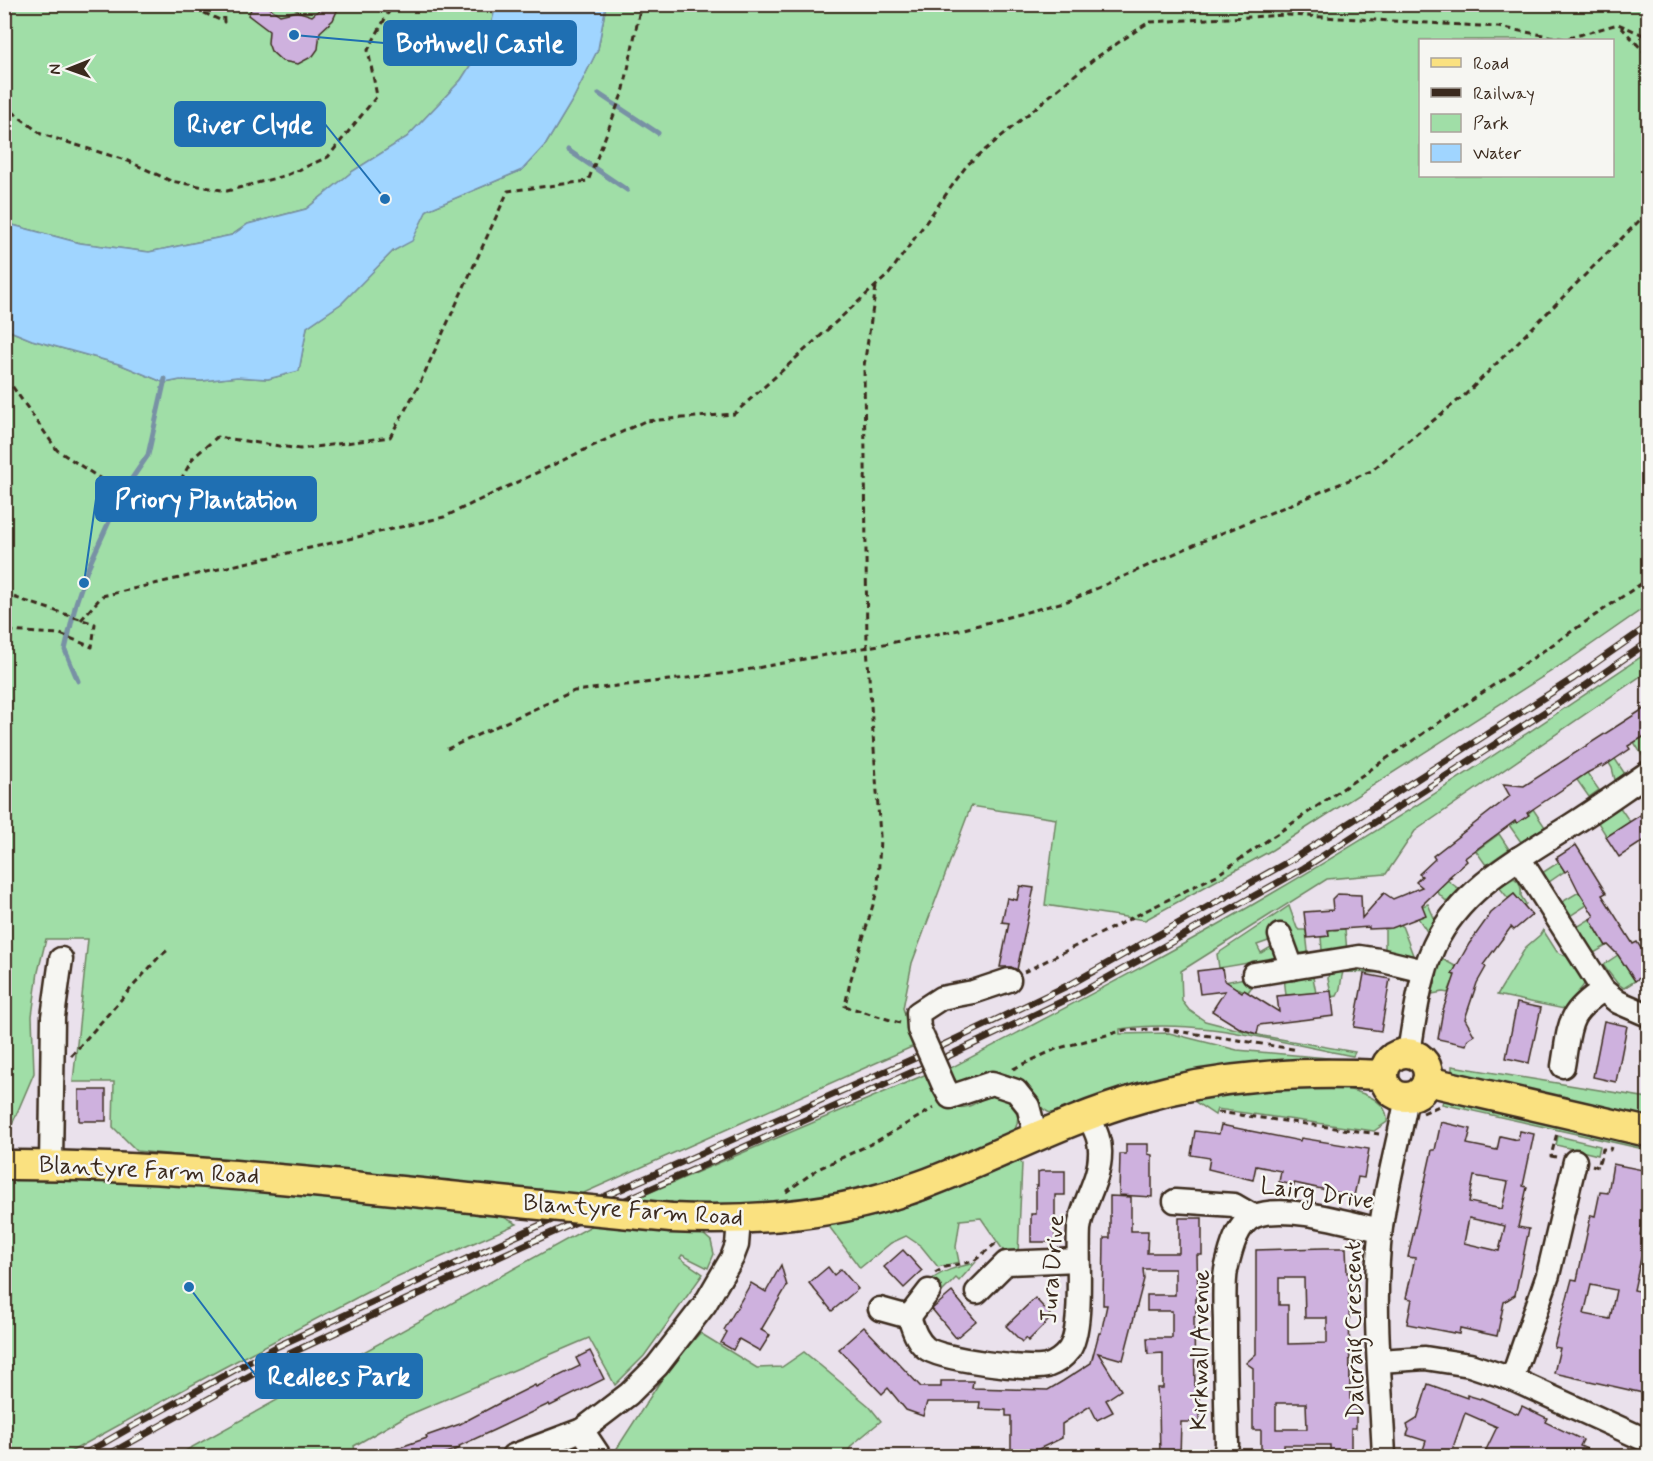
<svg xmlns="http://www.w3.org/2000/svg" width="1653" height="1461" font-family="Mynerve,sans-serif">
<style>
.green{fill:#a0dea7;stroke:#6e8462;stroke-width:1.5;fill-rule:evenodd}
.water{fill:#a0d5ff;stroke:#7891a5;stroke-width:1.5}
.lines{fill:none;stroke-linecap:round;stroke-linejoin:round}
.stream{stroke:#7891a5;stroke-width:5}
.building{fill:#ceb1de;stroke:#3b2a1e;stroke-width:1.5;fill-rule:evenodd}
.minor-casing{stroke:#3b2a1e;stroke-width:27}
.major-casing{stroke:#3b2a1e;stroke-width:33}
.path{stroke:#3b2a1e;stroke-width:3;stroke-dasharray:6 4.5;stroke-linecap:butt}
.minor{stroke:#f6f6f2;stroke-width:22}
.major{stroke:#fae180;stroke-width:28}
.rail-casing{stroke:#3b2a1e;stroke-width:7}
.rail{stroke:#f6f6f2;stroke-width:4.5;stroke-dasharray:14;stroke-linecap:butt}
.minor-bridge-casing{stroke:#3b2a1e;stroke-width:27;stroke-linecap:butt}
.major-bridge-casing{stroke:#3b2a1e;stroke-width:33;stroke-linecap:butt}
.minor-bridge{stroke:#f6f6f2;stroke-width:22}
.major-bridge{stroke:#fae180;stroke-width:28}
.labels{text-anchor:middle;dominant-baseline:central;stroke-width:5;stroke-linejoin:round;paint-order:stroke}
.street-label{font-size:24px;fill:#3b2a1e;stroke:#f6f6f2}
.leader{fill:none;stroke:#1f6fb2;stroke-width:2}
.callout-dot{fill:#1f6fb2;stroke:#f6f6f2;stroke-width:2}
.callout{fill:#1f6fb2;stroke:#1f6fb2;stroke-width:2}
.callout-label{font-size:26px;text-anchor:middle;font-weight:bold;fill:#fff}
</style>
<rect width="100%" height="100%" fill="#eae1ec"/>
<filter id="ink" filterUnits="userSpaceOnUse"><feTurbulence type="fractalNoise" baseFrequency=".0167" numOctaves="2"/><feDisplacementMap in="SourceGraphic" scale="12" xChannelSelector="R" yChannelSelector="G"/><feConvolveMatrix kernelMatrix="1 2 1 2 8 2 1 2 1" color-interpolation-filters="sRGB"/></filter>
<g filter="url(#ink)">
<!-- green -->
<g class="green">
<polygon points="4,5 496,5 492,21 479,52 461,80 407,137 353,171 306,209 248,224 232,235 149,252 80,243 5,223"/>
<path d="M 606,5 L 1648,5 L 1648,605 L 1572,658 L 1272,850 L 1145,920 L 1045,905 L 1056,819 L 971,806 L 912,963 L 903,1008 L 914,1046 L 577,1196 L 137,1151 L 113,1127 L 114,1082 L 73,1082 L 88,939 L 46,939 L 38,972 L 32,1016 L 34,1073 L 5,1141 L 5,329 L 32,340 L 119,364 L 165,383 L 180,380 L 202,381 L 237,377 L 268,379 L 299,371 L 307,327 L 342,303 L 393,251 L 412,240 L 427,210 L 522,170 L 546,144 L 573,99 L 598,49 ZM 1420,40 L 1612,40 L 1612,176 L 1420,176 Z"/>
<path d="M 1648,652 L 1648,671 L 1415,831 L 1386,874 L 1327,879 L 1181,971 L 1182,1001 L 1189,1010 L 1205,1021 L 1263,1036 L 1355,1052 L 1353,1056 C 1277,1042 1197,1017 1120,1029 L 1120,1034 L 1169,1033 L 1237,1050 L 1328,1058 L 1353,1064 L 1056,1115 C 1029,1109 1025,1071 997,1074 C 983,1075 968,1083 956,1087 L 949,1069 C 1057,1012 1166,956 1271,894 C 1401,819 1525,735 1648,652 Z"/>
<polygon points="1647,735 1648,738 1648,758 1645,760 1634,742"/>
<polygon points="1613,756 1625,774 1615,780 1612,768 1607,760"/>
<polygon points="1587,773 1599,790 1589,797 1577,780"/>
<polygon points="1619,806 1630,822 1607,837 1597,821"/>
<polygon points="1533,809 1545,827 1521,842 1509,825 1523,819"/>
<polygon points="1499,834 1509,849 1486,865 1476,851"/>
<polygon points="1559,862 1565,871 1549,882 1542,873"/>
<path d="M 1514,878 C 1521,882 1522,889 1521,896 L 1526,904 L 1524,906 L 1514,894 L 1508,898 L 1499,887 Z"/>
<polygon points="1447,880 1459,889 1447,902 1436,891"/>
<polygon points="1579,892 1587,905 1570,916 1562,902"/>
<polygon points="1428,904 1435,920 1428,933 1418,918 1422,906"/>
<polygon points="1289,906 1297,928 1299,930 1305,930 1306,932 1308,951 1306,957 1300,958 1274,939 1257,945 1261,953 1276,944 1277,958 1274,962 1255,967 1248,963 1219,968 1217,954"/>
<polygon points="1329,917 1334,917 1335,930 1345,929 1347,952 1324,955 1322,950 1321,937 1329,936"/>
<polygon points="1399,918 1413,955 1385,954 1385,929 1391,928 1390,924"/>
<polygon points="1590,919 1606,946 1594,953 1577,927"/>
<path d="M 1543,930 L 1557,952 L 1570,958 L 1585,981 C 1584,990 1569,998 1564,1009 L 1497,995 L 1526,947 L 1540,935 Z"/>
<polygon points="1618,955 1635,981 1624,988 1617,983 1603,965"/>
<polygon points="1442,959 1457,967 1452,974 1466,982 1464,987 1452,983 1448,993 1443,992 1432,994"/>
<path d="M 1351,966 L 1405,975 L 1404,980 L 1384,973 L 1343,972 C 1340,981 1342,988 1337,996 L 1332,997 L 1328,979 L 1329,969 Z"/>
<polygon points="1312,972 1316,993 1286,995 1284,977"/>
<polygon points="1245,978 1253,985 1248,992 1236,988 1231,996 1224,982"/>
<polygon points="1452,1066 1648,1098 1648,1119 1506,1086 1452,1071"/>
<path d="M 929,1073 L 953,1107 C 971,1110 976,1101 991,1094 L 1011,1099 C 1018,1110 1020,1118 1015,1130 L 959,1160 L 841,1197 L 703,1208 L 632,1200 Z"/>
<path d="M 1338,1088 C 1356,1090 1389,1098 1387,1122 L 1374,1131 L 1217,1109 L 1215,1115 L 1194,1101 C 1242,1091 1289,1089 1338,1088 Z"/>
<polygon points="1445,1096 1648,1142 1648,1150 1442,1104"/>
<polygon points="1558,1136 1600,1146 1598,1155 1556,1145"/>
<polygon points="1020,1161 1022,1164 1018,1255 1007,1256 981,1218 960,1220 956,1247 959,1262 938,1267 921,1246 906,1236 891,1243 860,1268 828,1225 870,1217 917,1204"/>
<polygon points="4,1175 155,1178 492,1211 517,1224 396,1277 221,1369 63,1456 5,1456"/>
<polygon points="593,1225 703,1234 711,1241 714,1254 708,1268 682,1255 680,1258 703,1274 644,1356 615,1385 589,1338 404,1417 354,1446 356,1456 176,1456"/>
<path d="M 975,1263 L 959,1281 L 956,1278 L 941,1293 L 928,1282 C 943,1270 957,1267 975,1263 Z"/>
<polygon points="700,1333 757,1368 782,1367 804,1352 869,1406 881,1421 852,1445 845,1456 612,1456 667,1371"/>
</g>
<!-- water -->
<polygon class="water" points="496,5 606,5 598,49 573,99 546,144 522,170 427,210 412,241 393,251 342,303 307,327 299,371 268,379 237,377 202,381 180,380 165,383 119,364 32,340 5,329 5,223 80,243 149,252 232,235 248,224 306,209 353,171 407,137 461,80 479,52 492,21"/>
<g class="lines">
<!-- stream -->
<g class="stream">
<polyline points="599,94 658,133"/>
<polyline points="568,150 627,190"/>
<polyline points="78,681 65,650 76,603 87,570 122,493 148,455 165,379"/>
</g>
</g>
<!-- building -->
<g class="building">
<polygon points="254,4 264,4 280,15 297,11 312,16 326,4 340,4 333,20 320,32 318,49 313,56 298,64 282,61 271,51 268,43 269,31 248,15"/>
<polygon points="1648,706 1648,734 1628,746 1630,749 1603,767 1602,765 1587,773 1527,813 1529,815 1517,823 1515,821 1465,858 1467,861 1449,877 1451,877 1422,905 1426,915 1392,928 1369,929 1369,927 1328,930 1329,936 1307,938 1304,912 1333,910 1332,899 1337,894 1361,895 1362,918 1384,893 1393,899 1422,887 1416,882 1422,876 1419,874 1435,859 1433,856 1510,796 1503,784 1524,786"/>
<polygon points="1648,810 1648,838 1619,857 1606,837"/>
<polygon points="1576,845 1606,893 1602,895 1633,944 1637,942 1648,959 1648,972 1635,981 1618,955 1608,945 1606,946 1590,919 1594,916 1579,892 1568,870 1565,872 1556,858"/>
<polygon points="1020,886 1034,888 1017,970 1011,967 1000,967 1009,923 1002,922 1007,898 1017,900"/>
<polygon points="1514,894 1532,915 1514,930 1511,927 1483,965 1486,967 1477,983 1465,1019 1474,1035 1468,1039 1466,1045 1438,1039 1443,1010 1455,975 1452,974 1469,944 1491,913"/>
<polygon points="1222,968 1224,980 1242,992 1244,990 1279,1012 1277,996 1331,991 1334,1016 1259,1025 1257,1034 1241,1029 1212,1011 1225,991 1200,994 1197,971"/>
<polygon points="1364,974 1390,979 1381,1031 1354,1027"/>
<polygon points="1517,1003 1541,1008 1529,1063 1506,1058"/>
<polygon points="1604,1021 1627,1026 1616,1082 1593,1077"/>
<rect x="79" y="1090" width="27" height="31"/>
<path d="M 1441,1122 L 1471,1129 L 1467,1144 L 1497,1150 L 1500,1136 L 1518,1140 L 1520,1131 L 1534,1134 L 1523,1186 L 1527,1187 L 1518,1227 L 1529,1229 L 1515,1295 L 1504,1302 L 1497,1336 L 1460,1328 L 1459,1334 L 1407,1324 L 1412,1299 L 1406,1298 L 1415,1258 L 1408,1257 L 1432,1150 L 1435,1150 ZM 1474,1176 L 1508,1182 L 1502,1209 L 1469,1202 ZM 1469,1218 L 1505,1226 L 1499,1251 L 1464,1243 Z"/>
<polygon points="1221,1125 1300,1141 1301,1138 1369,1149 1364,1178 1358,1177 1354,1196 1294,1183 1294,1185 1279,1182 1281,1171 1256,1166 1253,1180 1208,1169 1210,1158 1191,1155 1195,1131 1219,1134"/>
<polygon points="1126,1144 1148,1144 1148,1154 1152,1155 1152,1197 1119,1195 1120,1154 1126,1154"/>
<path d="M 1613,1164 L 1648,1171 L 1648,1204 L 1646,1204 L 1640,1235 L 1648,1237 L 1648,1250 L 1645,1249 L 1641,1258 L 1634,1290 L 1648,1293 L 1648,1368 L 1643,1393 L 1554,1373 L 1560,1348 L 1554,1347 L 1572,1279 L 1577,1280 L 1591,1215 L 1595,1216 L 1600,1192 L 1608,1193 ZM 1591,1285 L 1616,1290 L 1610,1319 L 1584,1314 Z"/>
<polygon points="1041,1171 1065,1171 1065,1195 1055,1195 1055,1242 1031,1242 1031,1214 1036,1214 1036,1186 1038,1186 1038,1172"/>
<polygon points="1110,1196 1131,1197 1131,1231 1148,1231 1147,1253 1179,1253 1179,1218 1202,1218 1202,1255 1197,1255 1198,1296 1196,1296 1196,1316 1194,1317 1195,1394 1199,1394 1199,1422 1181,1422 1180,1456 1160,1456 1159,1403 1158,1403 1157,1388 1163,1388 1163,1353 1148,1354 1147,1338 1172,1338 1172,1311 1147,1311 1147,1295 1175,1295 1175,1269 1143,1269 1144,1279 1123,1360 1098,1353 1121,1390 1106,1400 1113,1412 1097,1420 1090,1406 1062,1424 1062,1438 1024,1456 1011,1456 1011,1416 1006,1416 1006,1410 979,1409 980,1402 927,1402 923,1416 906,1410 888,1388 882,1394 839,1349 864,1327 921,1387 941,1387 941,1381 973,1381 972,1388 1048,1390 1063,1381 1091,1363 1099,1333 1101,1333 1107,1305 1103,1305 1104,1238 1110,1238"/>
<path d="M 1324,1248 L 1346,1248 L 1347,1273 L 1349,1273 L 1350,1399 L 1356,1399 L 1356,1428 L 1351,1428 L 1351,1456 L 1330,1456 L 1330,1445 L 1284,1445 L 1284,1456 L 1261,1456 L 1261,1430 L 1253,1430 L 1253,1368 L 1246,1363 L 1256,1354 L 1256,1250 ZM 1279,1278 L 1304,1278 L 1305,1318 L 1327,1318 L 1327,1343 L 1288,1344 L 1288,1305 L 1279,1305 ZM 1276,1403 L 1306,1403 L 1307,1429 L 1276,1429 Z"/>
<polygon points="903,1250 922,1271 904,1288 884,1267"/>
<polygon points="781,1265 787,1286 761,1330 770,1335 760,1351 739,1339 733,1350 721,1343 727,1332 724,1330 751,1283 766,1292"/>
<polygon points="828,1267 834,1275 841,1269 858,1289 832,1311 809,1283"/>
<polygon points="952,1292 976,1321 956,1338 932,1309"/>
<polygon points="1035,1298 1050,1314 1047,1317 1049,1320 1028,1341 1026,1338 1022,1342 1006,1326"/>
<polygon points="590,1351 604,1379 550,1406 549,1404 494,1430 459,1446 460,1448 437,1456 381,1456 380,1454 427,1438 426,1436 460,1424 511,1397 535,1385 536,1387 580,1366 576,1358"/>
<polygon points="1428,1384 1467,1398 1467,1395 1480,1399 1481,1398 1518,1414 1522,1406 1547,1418 1545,1422 1583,1440 1580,1446 1603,1456 1496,1456 1485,1452 1497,1427 1465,1413 1450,1456 1421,1456 1426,1441 1407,1435 1409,1430 1407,1425 1417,1419"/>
</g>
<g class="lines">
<!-- minor casing -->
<g class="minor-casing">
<g id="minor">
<polyline points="1519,858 1603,990 1618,1002 1648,1015"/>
<polyline points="1280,935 1292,968"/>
<polyline points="1254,974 1359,957 1379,960 1424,971"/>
<polyline points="919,1029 918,1013 941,998 973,992 1009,980"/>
<path d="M 1409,1052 C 1415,1017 1419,979 1434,946 C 1462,887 1520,858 1573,824 C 1598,808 1623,790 1648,773"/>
<path d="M 1563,1066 C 1570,1025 1566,1014 1603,990"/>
<polyline points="944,1086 950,1097 992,1083 1016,1091 1028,1106 1036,1136"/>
<polyline points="51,1165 53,1017 61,959"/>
<polyline points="1175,1201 1234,1205 1253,1216"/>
<polyline points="977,1292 1006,1263 1078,1260"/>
<polyline points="880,1309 909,1317 929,1291"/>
<path d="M 909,1317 C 913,1328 916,1340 926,1348 C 939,1359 1029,1371 1047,1366 C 1056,1363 1063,1358 1069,1350 C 1084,1329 1077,1257 1079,1229 C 1082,1203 1100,1180 1100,1154 C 1101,1140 1094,1128 1088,1115"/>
<polyline points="1379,1361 1425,1358 1470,1365 1512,1379 1648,1441"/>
<polyline points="1512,1379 1548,1275 1575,1161"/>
<polyline points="582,1430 598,1454 597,1456"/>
<polyline points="513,1456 582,1430 629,1394 657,1366 705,1304 732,1258 737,1245 739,1220"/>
<path d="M 1225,1456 L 1227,1444 C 1226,1404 1225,1365 1225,1325 C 1225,1307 1223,1288 1226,1270 C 1230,1253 1236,1223 1255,1216 C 1285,1204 1349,1223 1380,1230"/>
<path d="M 1384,1456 C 1381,1387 1373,1316 1379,1246 C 1383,1196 1398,1146 1407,1097"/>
</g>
</g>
<!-- major casing -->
<g class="major-casing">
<g id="major">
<circle cx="1406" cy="1075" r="22"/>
<polyline points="1427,1081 1648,1132"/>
<path d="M 4,1165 C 164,1164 322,1183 480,1199"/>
<path d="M 671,1218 C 757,1222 841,1215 922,1185 C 995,1158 1065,1119 1141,1098 C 1220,1075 1301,1071 1383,1075"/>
</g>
</g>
<!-- path -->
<g class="path">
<polyline points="185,4 224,22 223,4"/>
<polyline points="1621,27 1648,56"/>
<polyline points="4,105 41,134 128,161 171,181 227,191 287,175 328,157 377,96 368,50 393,4"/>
<polyline points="876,287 864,366 867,647 880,836 878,888 850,982 845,1006 900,1023"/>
<polyline points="4,384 10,383 57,450 122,493 136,507 161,515 193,458 217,437 300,449 390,437 419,385 508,191 588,181 624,89 641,4"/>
<polyline points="4,594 95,624 92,647 60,634 4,631"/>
<polyline points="81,620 102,596 444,517 645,421 734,414 889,274 967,165 1094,59 1149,22 1288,15 1498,27 1565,39 1618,24 1648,37"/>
<polyline points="447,749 574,691 730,673 964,629 1071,600 1205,540 1371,471 1466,394 1648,212"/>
<polyline points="1024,972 1217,875 1648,579"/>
<polyline points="71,1056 159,957 169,949"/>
<polyline points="1013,1069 1056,1049 1125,1030 1162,1029 1232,1039 1298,1050"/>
<polyline points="1218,1112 1379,1134"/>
<polyline points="1423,1113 1439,1106"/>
<polyline points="1556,1157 1551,1156 1557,1133"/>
<polyline points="1592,1165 1598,1167 1603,1149 1610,1150 1611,1147"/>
<polyline points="786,1192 818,1169 875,1142 934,1108"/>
<polyline points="935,1273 945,1267 974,1261 995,1244 997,1247"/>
</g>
<!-- minor -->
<use href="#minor" class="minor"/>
<!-- major -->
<use href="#major" class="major"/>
<!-- rail casing -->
<g class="rail-casing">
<g id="rail">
<polyline points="81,1456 133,1426 278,1346 516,1236 933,1050 1071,984 1293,859 1574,678 1648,626"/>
<polyline points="106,1456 289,1354 527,1244 944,1058 1082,992 1304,868 1585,686 1648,642"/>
</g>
</g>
<!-- rail -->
<use href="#rail" class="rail"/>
<!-- minor-bridge casing -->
<g class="minor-bridge-casing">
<polyline id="minor-bridge" points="919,1029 944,1086"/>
</g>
<!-- major-bridge casing -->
<g class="major-bridge-casing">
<polyline id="major-bridge" points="480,1199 671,1218"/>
</g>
<!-- minor-bridge -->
<use href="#minor-bridge" class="minor-bridge"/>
<!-- major-bridge -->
<use href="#major-bridge" class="major-bridge"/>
</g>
</g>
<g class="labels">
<!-- street labels -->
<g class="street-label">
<text transform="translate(149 1171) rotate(3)">Blantyre Farm Road</text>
<text transform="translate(1317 1194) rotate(8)">Lairg Drive</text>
<text transform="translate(633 1211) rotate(4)">Blantyre Farm Road</text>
<text transform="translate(1053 1269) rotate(-86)">Jura Drive</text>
<text transform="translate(1355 1330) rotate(-91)">Dalcraig Crescent</text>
<text transform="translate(1201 1350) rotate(-89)">Kirkwall Avenue</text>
</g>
</g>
<!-- callouts -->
<path class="leader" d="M294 35L384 43M385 199L325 124M84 583L96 499M189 1287L256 1376"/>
<g class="callout-dot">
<circle cx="294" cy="35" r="6"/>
<circle cx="385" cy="199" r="6"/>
<circle cx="84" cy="583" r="6"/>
<circle cx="189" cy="1287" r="6"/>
</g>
<g class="callout">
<rect x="384" y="21" width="192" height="44" rx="6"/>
<rect x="175" y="102" width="150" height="44" rx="6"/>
<rect x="96" y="477" width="220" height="44" rx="6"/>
<rect x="256" y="1354" width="166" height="44" rx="6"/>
</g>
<g class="callout-label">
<text x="480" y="52">Bothwell Castle</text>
<text x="250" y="133">River Clyde</text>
<text x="206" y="508">Priory Plantation</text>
<text x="339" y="1385">Redlees Park</text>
</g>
<!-- margin -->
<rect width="1653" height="1461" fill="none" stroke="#f6f6f2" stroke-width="24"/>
<rect x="12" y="12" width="1629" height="1437" fill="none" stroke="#3b2a1e" stroke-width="2" filter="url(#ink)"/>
<!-- legend -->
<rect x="1419" y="39" width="195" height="138" fill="#f6f6f2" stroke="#aba49d" stroke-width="1.5"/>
<rect x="1431" y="58" width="30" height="9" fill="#fae180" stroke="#aba49d" stroke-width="1.5"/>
<text x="1473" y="69" font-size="18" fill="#3b2a1e">Road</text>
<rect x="1431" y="88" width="30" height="9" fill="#3b2a1e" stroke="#aba49d" stroke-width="1.5"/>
<text x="1473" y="99" font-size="18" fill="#3b2a1e">Railway</text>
<rect x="1431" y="114" width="30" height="18" fill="#a0dea7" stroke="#aba49d" stroke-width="1.5"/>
<text x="1473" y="129" font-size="18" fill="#3b2a1e">Park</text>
<rect x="1431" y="144" width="30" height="18" fill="#a0d5ff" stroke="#aba49d" stroke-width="1.5"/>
<text x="1473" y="159" font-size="18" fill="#3b2a1e">Water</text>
<!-- north arrow -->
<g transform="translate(69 69) rotate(269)" stroke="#f6f6f2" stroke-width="4.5" paint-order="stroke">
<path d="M0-4.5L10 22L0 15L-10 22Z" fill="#3b2a1e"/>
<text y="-9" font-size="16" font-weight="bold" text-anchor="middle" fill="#3b2a1e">N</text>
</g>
</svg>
